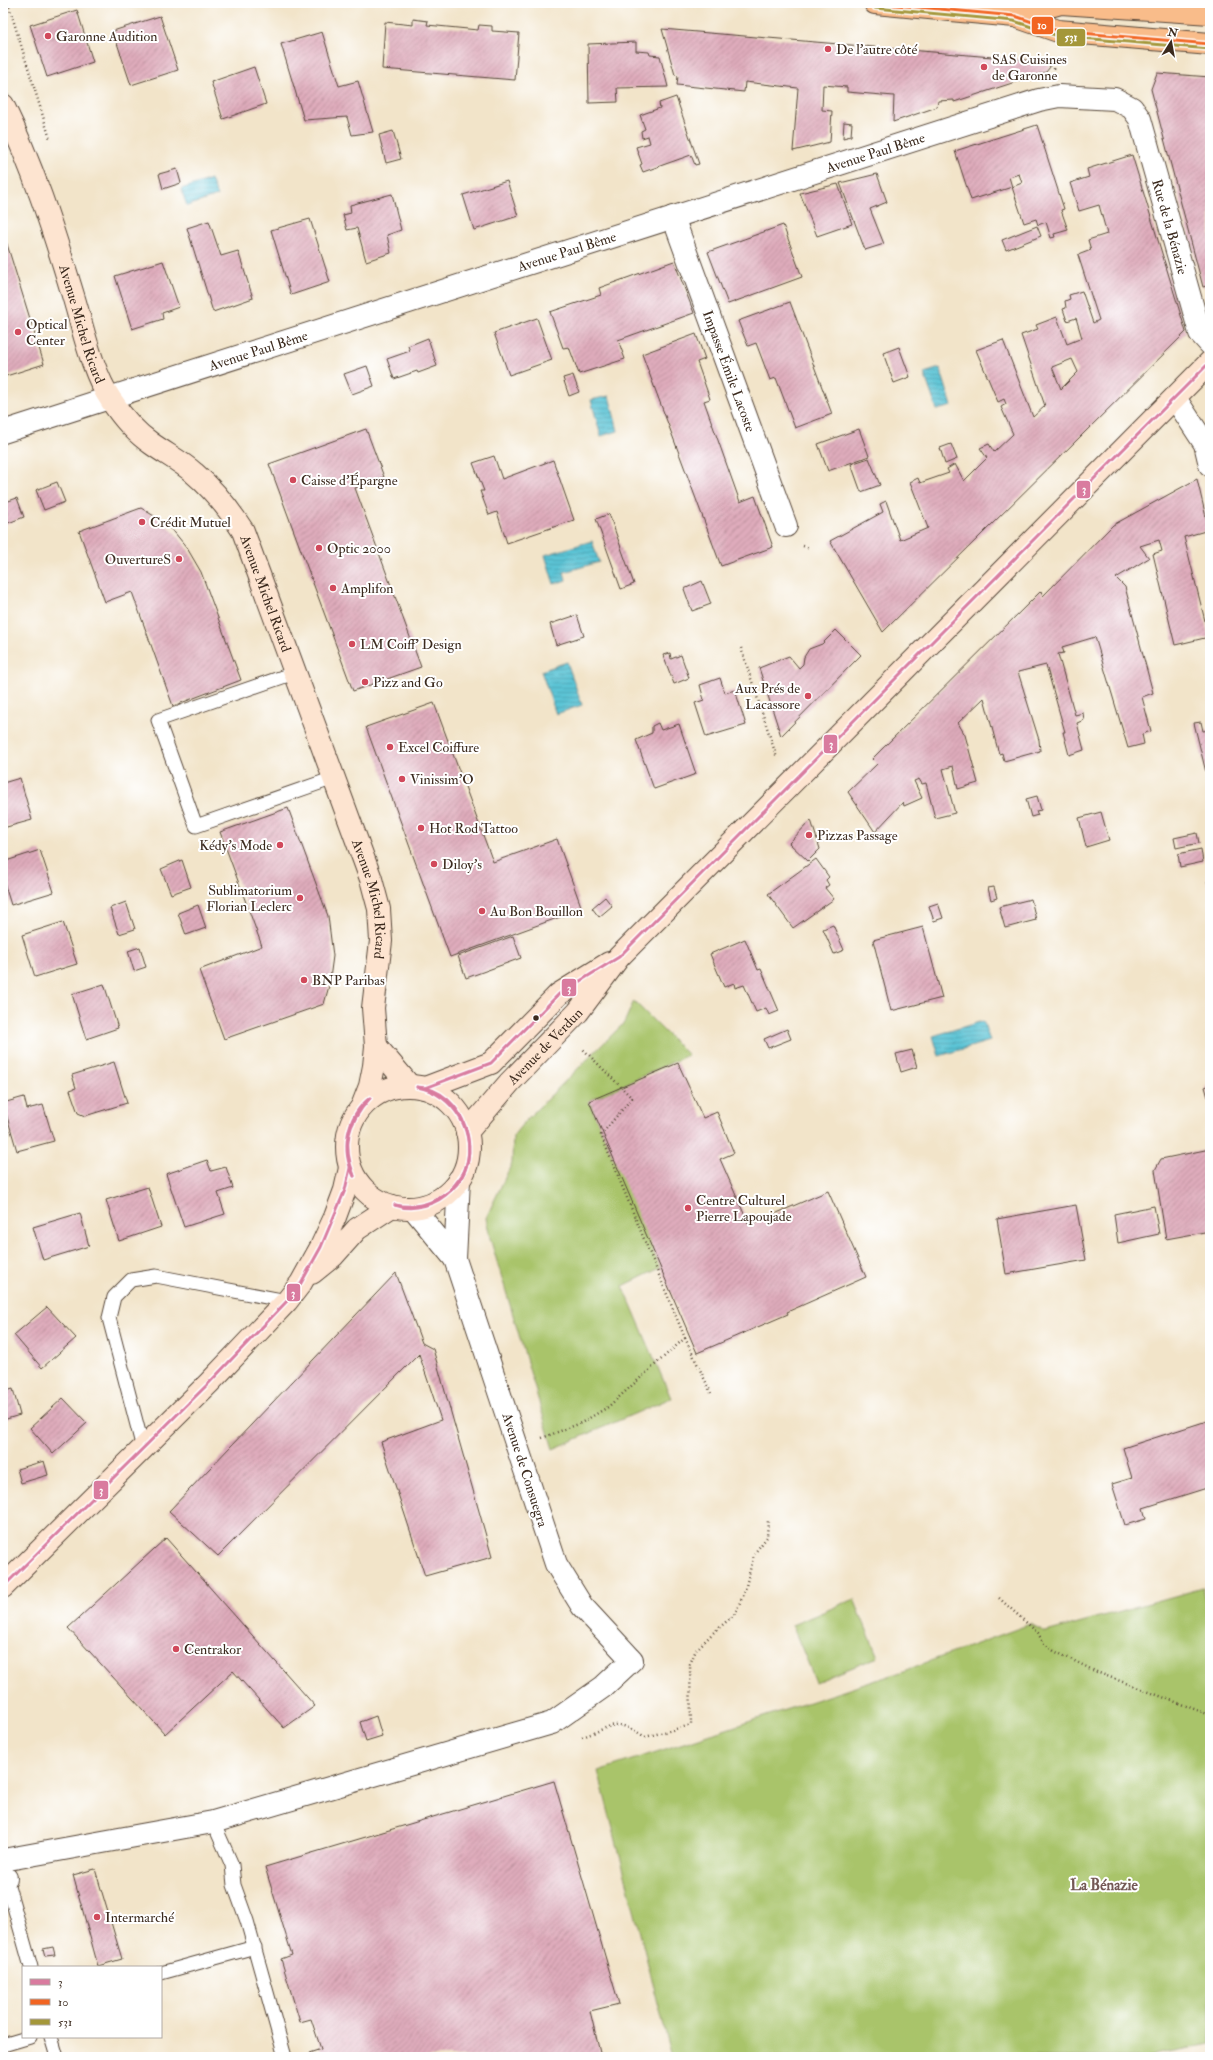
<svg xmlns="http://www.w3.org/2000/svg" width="1213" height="2060" font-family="'IM FELL Double Pica',serif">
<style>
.green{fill:#a9c46b;stroke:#727744}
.water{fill:url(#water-rules);stroke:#4b777a}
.building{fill:url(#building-hatch);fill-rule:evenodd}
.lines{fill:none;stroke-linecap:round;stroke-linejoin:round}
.lane-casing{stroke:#564638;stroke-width:15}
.street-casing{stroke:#564638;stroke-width:24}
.secondary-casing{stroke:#564638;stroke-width:24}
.primary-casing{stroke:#564638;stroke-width:24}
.path{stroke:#564638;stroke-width:2.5;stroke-dasharray:1 3;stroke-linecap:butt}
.lane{stroke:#fff;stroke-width:13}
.street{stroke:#fff;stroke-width:22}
.secondary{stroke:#fde4d0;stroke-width:22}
.primary{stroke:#f9bc8a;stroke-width:22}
.bus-1-casing{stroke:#fff;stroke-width:6}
.bus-2-casing{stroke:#fff;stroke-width:6}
.bus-3-casing{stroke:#fff;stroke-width:6}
.bus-1{stroke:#d97b9f;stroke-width:3}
.bus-2{stroke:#f26522;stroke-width:3}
.bus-3{stroke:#a4973a;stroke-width:3}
.poi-dot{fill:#d1495b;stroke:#fff;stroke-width:1.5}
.bus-dot{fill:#3b2a1e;stroke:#fff;stroke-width:1.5}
.labels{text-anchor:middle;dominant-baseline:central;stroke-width:4;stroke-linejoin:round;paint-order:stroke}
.poi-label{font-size:14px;fill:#3b2a1e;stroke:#fff;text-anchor:start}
.street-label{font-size:14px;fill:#3b2a1e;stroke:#fff}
.neighbourhood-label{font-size:15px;font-weight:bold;fill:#745855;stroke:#fff}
.line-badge{stroke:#fff;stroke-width:1.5}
.badge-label{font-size:11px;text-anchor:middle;font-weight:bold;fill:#fff}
</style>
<defs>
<pattern id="water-rules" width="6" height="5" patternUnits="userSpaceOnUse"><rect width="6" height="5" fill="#5bc4d6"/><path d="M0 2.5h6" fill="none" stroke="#4c9fad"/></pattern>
<pattern id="building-hatch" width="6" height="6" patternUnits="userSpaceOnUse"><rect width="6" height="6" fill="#dfacbc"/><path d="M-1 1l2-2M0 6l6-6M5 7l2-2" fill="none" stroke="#b68c98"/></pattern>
</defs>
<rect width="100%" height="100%" fill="#fff"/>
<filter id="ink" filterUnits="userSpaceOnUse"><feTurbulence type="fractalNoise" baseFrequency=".025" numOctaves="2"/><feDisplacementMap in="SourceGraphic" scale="8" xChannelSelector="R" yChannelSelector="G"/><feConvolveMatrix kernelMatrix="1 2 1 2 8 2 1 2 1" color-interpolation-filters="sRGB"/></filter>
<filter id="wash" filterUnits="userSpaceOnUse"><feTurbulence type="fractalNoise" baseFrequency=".012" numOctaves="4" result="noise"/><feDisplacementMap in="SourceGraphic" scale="16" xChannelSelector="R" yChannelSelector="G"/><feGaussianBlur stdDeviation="0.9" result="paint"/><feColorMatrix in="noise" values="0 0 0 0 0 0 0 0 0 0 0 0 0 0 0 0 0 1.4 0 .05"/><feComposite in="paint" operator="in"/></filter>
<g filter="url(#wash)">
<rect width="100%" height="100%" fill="#f2e4c9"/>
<!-- green -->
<g class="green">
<polygon points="634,1001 688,1055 589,1101 662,1267 623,1286 671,1398 553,1449 490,1238 486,1218 512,1163 513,1136 524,1122 624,1023"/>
<polygon points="1203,1588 1210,1622 1210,2044 1143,2057 672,2057 598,1771 895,1674 1030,1624 1046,1632"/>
<polygon points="854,1599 878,1657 816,1682 792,1625"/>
</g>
<!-- water -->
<g class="water">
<polygon points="211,179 217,196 187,206 181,189"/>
<polygon points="940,368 952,406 937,410 924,373"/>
<polygon points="609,396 618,431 601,436 591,400"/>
<polygon points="592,541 599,562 564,572 566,580 554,584 545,555"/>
<polygon points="567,662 582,705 556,714 541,671"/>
<polygon points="983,1021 990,1041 939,1056 933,1036"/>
</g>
<g id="blocks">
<!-- building -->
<g class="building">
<polygon points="77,10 93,62 47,77 30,25"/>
<polygon points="160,16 178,70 131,85 113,31"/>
<polygon points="413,19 428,21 427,25 478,30 479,25 492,26 492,31 519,33 515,80 382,69 385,22 413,25"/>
<polygon points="662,29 1027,60 1048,62 1050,67 1046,72 954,102 954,100 938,101 937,107 893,122 894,96 847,92 847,87 823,85 822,110 832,111 830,142 793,151 798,88 745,82 744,92 677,85 678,76 675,75"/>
<polygon points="322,32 339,86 358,81 373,132 352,135 347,117 304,120 281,44"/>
<polygon points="636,42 636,51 649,52 650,55 660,56 668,87 617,88 618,102 589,103 588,44"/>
<polygon points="254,67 266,104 223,119 211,82"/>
<polygon points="1157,73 1210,77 1210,285 1203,287 1151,89"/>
<polygon points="676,97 699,164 695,165 691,155 643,172 640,165 642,164 636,147 650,143 648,136 642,138 641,131 645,129 640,115 660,108 659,103"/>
<polygon points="844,122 852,123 851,136 843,138"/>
<polygon points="1037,125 1064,209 1061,210 1068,230 1054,234 1055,237 1051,238 1046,222 1038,225 1036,219 1024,223 1012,187 1022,183 1019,174 1009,177 1012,187 971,200 955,151"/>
<polygon points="393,131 401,159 386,163 379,135"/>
<path d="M 1132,155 L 1186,332 L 883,632 L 830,541 L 883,512 L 880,504 L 886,501 L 900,540 L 928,528 L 910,482 L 918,478 L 920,483 L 949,473 L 947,469 L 955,464 L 964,481 L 987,458 L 980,448 L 989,444 L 994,452 L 1013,434 L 1001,407 L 1006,404 L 1004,399 L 998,402 L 976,350 L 1003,340 L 1033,417 L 1045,406 L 1021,335 L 1038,329 L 1036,325 L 1057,317 L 1067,344 L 1082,338 L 1076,318 L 1067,321 L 1063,309 L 1066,308 L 1065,301 L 1070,299 L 1069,295 L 1082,291 L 1093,323 L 1099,320 L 1078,255 L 1091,250 L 1088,240 L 1107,234 L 1099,205 L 1079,211 L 1070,183 L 1089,177 L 1087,169 ZM 1072,359 L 1078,372 L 1061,389 L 1052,367 Z"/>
<polygon points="177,169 181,183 163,189 159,174"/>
<polygon points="877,174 887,202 870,209 884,244 865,250 840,183"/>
<polygon points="507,181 518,216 474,230 463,195"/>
<polygon points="838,184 852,224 817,236 800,193"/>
<polygon points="392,194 401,230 387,235 391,253 366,261 357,228 347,230 343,215 351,213 350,205"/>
<polygon points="310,219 330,282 291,295 271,230"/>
<polygon points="209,221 221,256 238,251 253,298 213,312 187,228"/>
<polygon points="783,225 802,277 728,304 708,252"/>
<polygon points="1037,226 1041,236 1006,250 1002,240"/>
<polygon points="6,241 44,364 3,377 3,242"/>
<polygon points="163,261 179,307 162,313 163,319 132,329 115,276"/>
<polygon points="674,261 694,313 618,340 625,359 579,374 569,347 563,348 550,312 601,295 599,288"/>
<polygon points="790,302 832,414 795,428 776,378 770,380 756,343 748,346 738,321"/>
<polygon points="537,318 552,360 509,375 494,333"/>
<polygon points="696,334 705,359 697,362 710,399 704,401 740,502 755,496 773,547 721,566 642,354"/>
<polygon points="428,338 437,366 418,373 417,371 394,379 387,359 410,351 408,346"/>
<polygon points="899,347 910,377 894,383 883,353"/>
<polygon points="367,366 374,386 352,394 344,374"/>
<polygon points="573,375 579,392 569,396 563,378"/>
<polygon points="366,429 384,477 355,488 421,667 353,691 269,464"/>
<polygon points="859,429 869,456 828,471 818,444"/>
<polygon points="951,444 957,459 945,464 940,448"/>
<polygon points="494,456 502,479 553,460 574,520 507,543 497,512 489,515 480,491 484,491 473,463"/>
<polygon points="869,458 880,485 861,492 851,464"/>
<polygon points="1197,479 1209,530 1184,537 1209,637 1175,645 1153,554 1162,551 1159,540 1140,546 1149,558 1116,578 1125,587 1153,693 1142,697 1151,731 1142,734 1144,744 1128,748 1095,637 1062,647 1064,653 1058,654 1075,715 1083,713 1084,720 1077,723 1084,750 1069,755 1063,732 1065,732 1046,665 1018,672 1039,740 1040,751 1004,761 1002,753 999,754 984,698 958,723 965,735 978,783 958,789 953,766 943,769 955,813 935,818 926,783 922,784 919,779 914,781 922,798 904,806 903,802 875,832 848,792 877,764 872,759 1041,591 1043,596 1113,525"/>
<polygon points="57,482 65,502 44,510 36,490"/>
<polygon points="17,498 24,517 3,525 3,503"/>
<polygon points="141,508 159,519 175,533 187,548 201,572 241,680 173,706 132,592 105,602 79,531"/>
<polygon points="609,514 634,584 621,589 596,519"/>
<polygon points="702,581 711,604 692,611 684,589"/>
<polygon points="577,615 584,636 556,645 550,624"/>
<polygon points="836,630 861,655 781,736 759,668 789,656 799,668 803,664 804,657 809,649 822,644"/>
<polygon points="670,653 671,659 681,655 689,678 674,684 663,655"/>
<polygon points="720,678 725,693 735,690 746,725 706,737 695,703 704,700 700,685"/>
<polygon points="434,703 493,862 557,839 582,909 450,957 366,727"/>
<polygon points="1201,722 1203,731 1210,730 1210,789 1194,723"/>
<polygon points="658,723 661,730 679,724 696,774 654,789 636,740 652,733 652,726"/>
<polygon points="20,778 32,820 3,828 3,783"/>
<polygon points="1037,796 1041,810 1036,811 1038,815 1031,817 1026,799"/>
<polygon points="288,808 328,916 333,956 329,986 324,1004 224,1039 199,970 262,946 220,832"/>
<polygon points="1101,812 1109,840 1086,847 1079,818"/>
<polygon points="811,820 820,849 808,861 789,843"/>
<polygon points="1197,833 1199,843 1176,848 1174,838"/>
<polygon points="1201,849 1203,862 1180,867 1178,854"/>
<polygon points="40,850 54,892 11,905 3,879 3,862"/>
<polygon points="816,859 829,877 826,880 829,885 825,888 834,899 793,928 768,894"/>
<polygon points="182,860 191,887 171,894 161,869"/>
<polygon points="1210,880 1210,890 1209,891 1207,881"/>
<polygon points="994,887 997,898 991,900 988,888"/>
<polygon points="605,897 612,906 599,917 592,908"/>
<polygon points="1031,899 1036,920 1005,928 999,907"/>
<polygon points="126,902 135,929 119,934 110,908"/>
<polygon points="938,903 943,918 934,921 929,906"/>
<polygon points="198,905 206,928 186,935 178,913"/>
<polygon points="63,922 77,964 35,977 22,935"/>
<polygon points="833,925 844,950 834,954 823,929"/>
<polygon points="923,927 942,998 891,1011 873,940"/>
<polygon points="513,936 521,958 466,978 458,956"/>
<polygon points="745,939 758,970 761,969 779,1011 769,1015 766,1008 756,1012 744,985 735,988 734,983 724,987 710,954"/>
<polygon points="140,947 146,967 134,971 128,951"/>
<polygon points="104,984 118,1028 86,1039 72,994"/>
<polygon points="787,1029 791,1039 768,1048 764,1039"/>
<polygon points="912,1050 917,1067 901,1072 896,1054"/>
<polygon points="114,1062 127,1103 85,1116 78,1113 70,1090 76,1088 72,1075"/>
<polygon points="678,1063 703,1118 717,1112 734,1153 720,1159 749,1225 828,1191 866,1277 787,1312 788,1314 697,1353 589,1101"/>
<polygon points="1210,1085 1210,1104 1205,1087"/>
<polygon points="24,1097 27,1109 43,1105 54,1141 17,1151 3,1103"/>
<polygon points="1210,1149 1210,1231 1166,1239 1155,1170 1161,1159"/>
<polygon points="207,1160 211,1171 226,1167 233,1188 218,1193 225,1214 184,1227 166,1174"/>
<polygon points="148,1187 161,1227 119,1241 106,1200"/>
<polygon points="1076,1205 1086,1260 1006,1274 997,1219"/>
<polygon points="1154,1206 1159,1234 1118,1243 1114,1214"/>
<polygon points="80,1213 89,1246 43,1260 33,1227"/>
<polygon points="396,1273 422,1343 433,1349 492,1557 425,1576 381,1442 441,1420 419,1354 218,1556 169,1511"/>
<polygon points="47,1307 76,1338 42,1368 14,1335"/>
<polygon points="13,1389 20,1415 3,1420 3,1392"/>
<polygon points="63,1398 87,1423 53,1454 30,1428"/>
<polygon points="1210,1420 1210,1487 1143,1508 1146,1519 1125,1525 1112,1484 1132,1478 1123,1448"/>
<polygon points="44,1461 48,1475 21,1483 17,1469"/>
<polygon points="166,1538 315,1706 284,1728 233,1671 165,1734 68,1628"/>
<polygon points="376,1716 382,1736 366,1741 360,1722"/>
<polygon points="554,1781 619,2004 590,2011 601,2057 310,2057 309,2053 321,2049 311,2019 300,2022 281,1959 292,1955 265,1867"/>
<polygon points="95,1869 122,1959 98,1966 73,1875"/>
<polygon points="53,1947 55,1955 45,1956 43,1949"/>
</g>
</g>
</g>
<g filter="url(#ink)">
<use href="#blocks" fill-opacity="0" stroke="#564638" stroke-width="1"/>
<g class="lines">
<!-- lane casing -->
<g class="lane-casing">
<g id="lane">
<polyline points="294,673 158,720 196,826 334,778"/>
<polyline points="143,1448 109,1318 114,1297 131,1280 156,1276 287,1301"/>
<polyline points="213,1822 232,1865 234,1885 247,1921 285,2057"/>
<polyline points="5,1875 31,1967"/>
<polyline points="161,1973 255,1947"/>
<polyline points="51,2037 57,2057"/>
<polyline points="3,2045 30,2037"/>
</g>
</g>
<!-- street casing -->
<g class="street-casing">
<g id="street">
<path id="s1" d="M 673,217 L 786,526"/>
<polyline points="1175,398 1205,444 1210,465"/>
<path id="s2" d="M 3,432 L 1039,100 L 1059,96 L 1115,99 L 1132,108 L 1140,119 L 1200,333 L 1210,344"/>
<polyline points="413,1208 455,1259"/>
<polyline points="3,1860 213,1822 552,1723 603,1687 632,1660 582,1606 556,1564 455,1259 459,1180"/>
<polyline points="3,1882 6,1878"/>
</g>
</g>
<!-- secondary casing -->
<g class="secondary-casing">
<g id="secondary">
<path id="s3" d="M 3,105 C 32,164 53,229 72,292 C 82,324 92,373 111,400 C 122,417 136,433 152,444 C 166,454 182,462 194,473 C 214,490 229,509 243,531 L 371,879 L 379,909 L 381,941 L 373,1008 L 376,1046 L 374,1066 L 370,1086 L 363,1104"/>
<polyline points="376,1046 409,1085"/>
<circle cx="408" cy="1147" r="61"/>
<polyline points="425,1088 491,1063 559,994 609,963"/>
<path id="s4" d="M 467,1132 L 510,1082 L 578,1012 L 619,957 L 1210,362"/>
<polyline points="312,1273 333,1256 357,1229 392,1206"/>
<polyline points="3,1587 209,1383 287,1301 301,1283 321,1247 335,1217 345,1190 350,1168"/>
</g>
</g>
<!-- primary casing -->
<g class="primary-casing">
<g id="primary">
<polyline points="875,3 1015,16 1058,31 1210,44"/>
<polyline points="1015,16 1061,3 1210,13"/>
</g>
</g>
<!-- path -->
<g class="path">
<polyline points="8,3 50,139"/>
<polyline points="1054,69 1055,58"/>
<polyline points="803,546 810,548"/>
<polyline points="741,648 777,758"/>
<polyline points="685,1338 711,1393"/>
<polyline points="542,1438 581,1423 608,1407 685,1338 601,1135 632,1098 582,1048"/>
<polyline points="999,1598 1038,1633 1044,1644 1054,1651 1099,1673 1210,1715"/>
<path d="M 582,1737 C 614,1727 613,1716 645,1737 L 691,1725 L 690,1664 L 696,1650 L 713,1633 L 734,1615 L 744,1594 L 754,1554 L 767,1537 L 768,1520"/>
</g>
<!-- lane -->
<use href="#lane" class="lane"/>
<!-- street -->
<use href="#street" class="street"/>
<!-- secondary -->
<use href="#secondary" class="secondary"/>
<!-- primary -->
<use href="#primary" class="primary"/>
<!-- bus-1 casing -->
<g class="bus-1-casing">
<g id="bus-1">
<path d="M 417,1087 C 465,1089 487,1159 451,1190"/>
<path d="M 417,1087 C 454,1093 480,1136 464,1172 C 461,1178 455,1184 451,1190"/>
<polyline points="425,1088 491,1063 559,994 619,957 1210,362"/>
<path d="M 354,1176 C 341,1151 346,1116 370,1098"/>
<path d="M 354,1176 C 342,1144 347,1124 370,1098"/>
<path d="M 395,1205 C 416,1209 434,1204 451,1190"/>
<path d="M 395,1205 C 414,1212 438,1204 451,1190"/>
<polyline points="3,1587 209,1383 287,1301 301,1283 321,1247 345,1190 350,1168"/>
</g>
</g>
<!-- bus-2 casing -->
<g class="bus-2-casing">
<polyline id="bus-2" points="875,3 1015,16 1058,31 1210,44"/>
</g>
<!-- bus-3 casing -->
<g class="bus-3-casing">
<polyline id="bus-3" points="875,8 1014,21 1058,36 1210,49"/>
</g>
<!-- bus-1 -->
<use href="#bus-1" class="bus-1"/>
<!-- bus-2 -->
<use href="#bus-2" class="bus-2"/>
<!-- bus-3 -->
<use href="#bus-3" class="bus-3"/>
</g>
</g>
<!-- markers -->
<g class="poi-dot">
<circle cx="48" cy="36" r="4"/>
<circle cx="828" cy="49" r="4"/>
<circle cx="984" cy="67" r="4"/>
<circle cx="18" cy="332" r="4"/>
<circle cx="293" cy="480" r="4"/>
<circle cx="142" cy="522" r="4"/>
<circle cx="319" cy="548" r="4"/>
<circle cx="179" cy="559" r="4"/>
<circle cx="333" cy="588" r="4"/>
<circle cx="352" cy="644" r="4"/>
<circle cx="365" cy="682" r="4"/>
<circle cx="808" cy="696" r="4"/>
<circle cx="390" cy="747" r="4"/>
<circle cx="402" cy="779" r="4"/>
<circle cx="421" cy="828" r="4"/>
<circle cx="809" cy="835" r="4"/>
<circle cx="280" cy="845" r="4"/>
<circle cx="434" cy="864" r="4"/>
<circle cx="300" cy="898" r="4"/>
<circle cx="482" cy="911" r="4"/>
<circle cx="304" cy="980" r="4"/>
<circle cx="688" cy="1208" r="4"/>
<circle cx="176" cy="1649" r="4"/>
<circle cx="97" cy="1917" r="4"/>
</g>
<circle class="bus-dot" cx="536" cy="1018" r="3.5"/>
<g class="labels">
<!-- poi labels -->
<g class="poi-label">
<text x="56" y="36">Garonne Audition</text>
<text x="836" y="49">De l'autre côté</text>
<text x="992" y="59">SAS Cuisines<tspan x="992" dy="16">de Garonne</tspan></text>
<text x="26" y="324">Optical<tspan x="26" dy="16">Center</tspan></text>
<text x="301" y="480">Caisse d'Épargne</text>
<text x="150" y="522">Crédit Mutuel</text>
<text x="327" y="548">Optic 2000</text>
<text x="171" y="559" text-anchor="end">OuvertureS</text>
<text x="341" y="588">Amplifon</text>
<text x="360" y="644">LM Coiff' Design</text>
<text x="373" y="682">Pizz and Go</text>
<text x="800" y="688" text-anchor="end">Aux Prés de<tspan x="800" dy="16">Lacassore</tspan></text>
<text x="398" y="747">Excel Coiffure</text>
<text x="410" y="779">Vinissim'O</text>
<text x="429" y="828">Hot Rod Tattoo</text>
<text x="817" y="835">Pizzas Passage</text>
<text x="272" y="845" text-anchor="end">Kédy's Mode</text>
<text x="442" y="864">Diloy's</text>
<text x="292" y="890" text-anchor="end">Sublimatorium<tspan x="292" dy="16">Florian Leclerc</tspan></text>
<text x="490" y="911">Au Bon Bouillon</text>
<text x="312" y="980">BNP Paribas</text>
<text x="696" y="1200">Centre Culturel<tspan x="696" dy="16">Pierre Lapoujade</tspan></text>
<text x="184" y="1649">Centrakor</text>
<text x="105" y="1917">Intermarché</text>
</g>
<!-- street labels -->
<g class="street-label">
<text stroke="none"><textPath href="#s2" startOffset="916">Avenue Paul Bême</textPath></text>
<text stroke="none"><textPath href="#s2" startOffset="1309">Rue de la Bénazie</textPath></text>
<text stroke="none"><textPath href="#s2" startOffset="592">Avenue Paul Bême</textPath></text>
<text stroke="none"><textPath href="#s3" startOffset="233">Avenue Michel Ricard</textPath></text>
<text stroke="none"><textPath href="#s2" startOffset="268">Avenue Paul Bême</textPath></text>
<text stroke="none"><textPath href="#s1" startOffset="164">Impasse Émile Lacoste</textPath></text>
<text stroke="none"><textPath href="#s3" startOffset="569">Avenue Michel Ricard</textPath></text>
<text stroke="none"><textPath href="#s3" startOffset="893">Avenue Michel Ricard</textPath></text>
<text stroke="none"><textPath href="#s4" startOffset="116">Avenue de Verdun</textPath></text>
<text transform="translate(525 1470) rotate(72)">Avenue de Consuegra</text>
</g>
<!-- neighbourhood labels -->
<g class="neighbourhood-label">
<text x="1104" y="1885">La Bénazie</text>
</g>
</g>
<g class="line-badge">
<rect x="1031" y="16" width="23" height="19" rx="4" fill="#f26522"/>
<rect x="1056" y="28" width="30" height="19" rx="4" fill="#a4973a"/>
<rect x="1076" y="480" width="15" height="19" rx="4" fill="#d97b9f"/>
<rect x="823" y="734" width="15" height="20" rx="4" fill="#d97b9f"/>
<rect x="561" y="978" width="16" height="19" rx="4" fill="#d97b9f"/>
<rect x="286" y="1283" width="15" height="19" rx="4" fill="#d97b9f"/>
<rect x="93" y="1480" width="16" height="20" rx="4" fill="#d97b9f"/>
</g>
<g class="badge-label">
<text x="1042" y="29">10</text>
<text x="1071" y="41">531</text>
<text x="1084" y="493">3</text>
<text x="831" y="748">3</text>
<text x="569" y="992">3</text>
<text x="293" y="1297">3</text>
<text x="101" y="1494">3</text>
</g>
<!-- margin -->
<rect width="1213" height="2060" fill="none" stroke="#fff" stroke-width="16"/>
<!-- legend -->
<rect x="22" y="1966" width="140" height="72" fill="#ffffff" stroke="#b1aaa5"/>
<rect x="30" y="1979" width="20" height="6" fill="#d97b9f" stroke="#b1aaa5"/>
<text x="58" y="1986" font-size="12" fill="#3b2a1e">3</text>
<rect x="30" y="1999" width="20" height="6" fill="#f26522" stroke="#b1aaa5"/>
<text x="58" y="2006" font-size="12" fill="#3b2a1e">10</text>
<rect x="30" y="2019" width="20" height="6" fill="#a4973a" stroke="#b1aaa5"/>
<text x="58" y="2026" font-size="12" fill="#3b2a1e">531</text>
<!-- north arrow -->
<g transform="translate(1171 42) rotate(11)" stroke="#ffffff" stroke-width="3" paint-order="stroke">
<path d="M0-3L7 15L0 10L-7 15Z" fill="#3b2a1e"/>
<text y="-6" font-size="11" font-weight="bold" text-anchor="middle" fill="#3b2a1e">N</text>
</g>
</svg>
